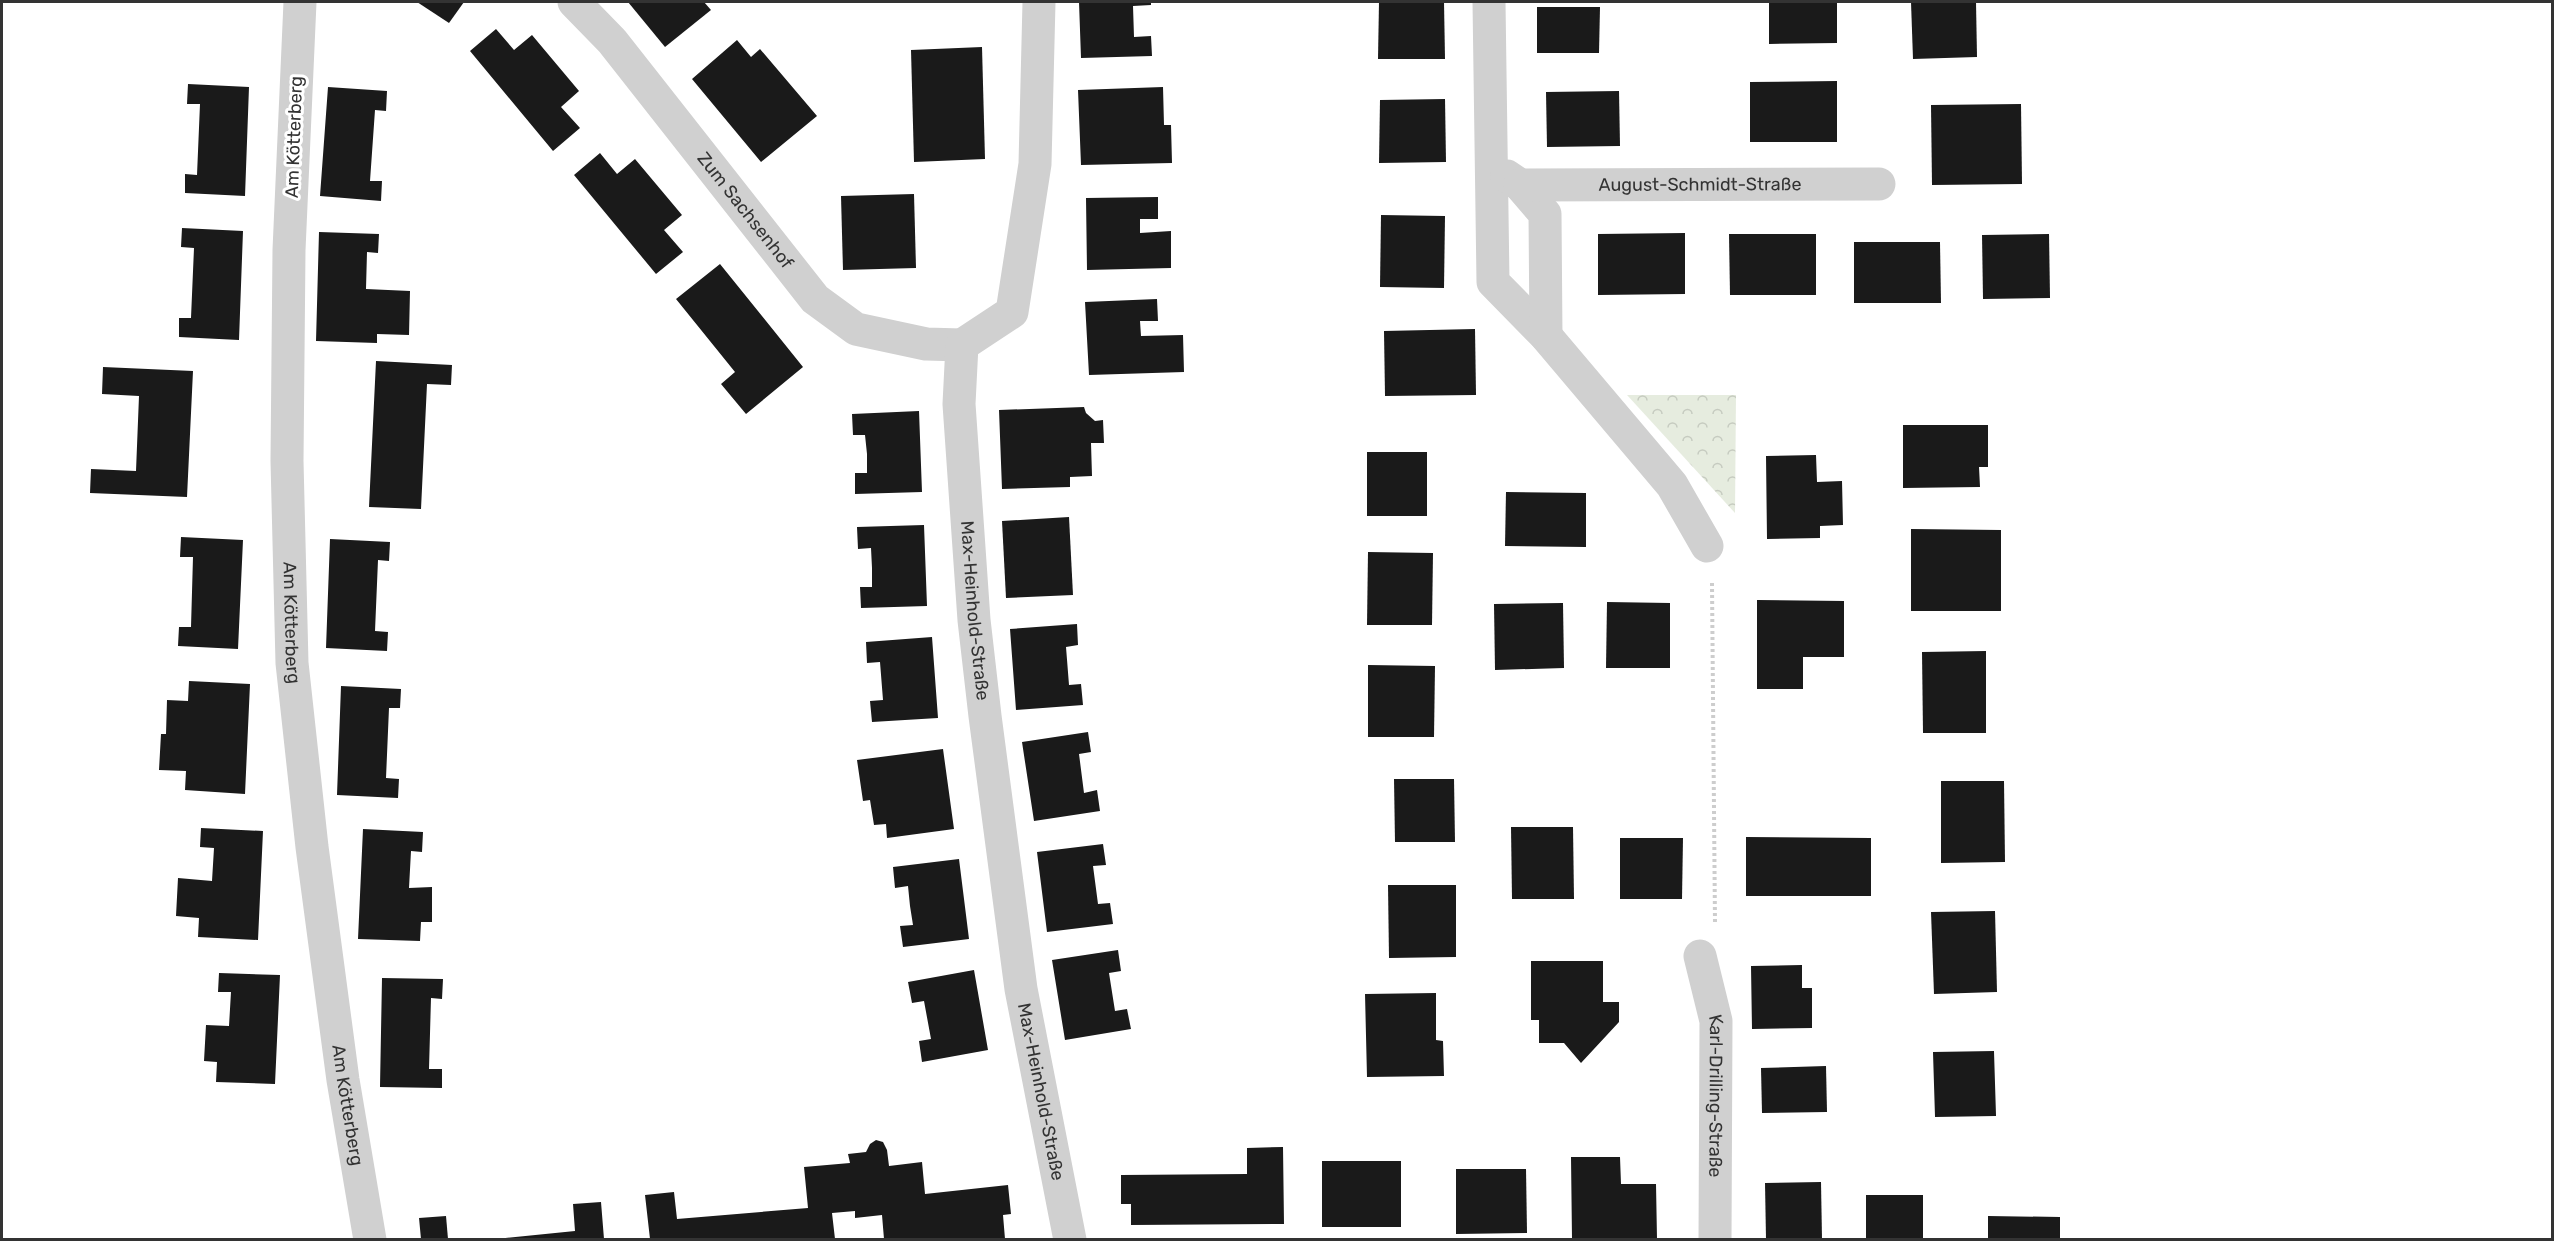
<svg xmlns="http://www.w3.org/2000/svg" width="2554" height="1241" font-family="Rubik,sans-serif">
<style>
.forest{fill:url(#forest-crowns)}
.building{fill:#1a1a1a}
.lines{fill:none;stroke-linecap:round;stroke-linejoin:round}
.path{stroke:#cdcdcd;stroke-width:4;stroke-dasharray:3 3;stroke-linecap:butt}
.minor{stroke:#d0d0d0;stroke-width:33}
.labels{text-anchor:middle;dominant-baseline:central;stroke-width:6;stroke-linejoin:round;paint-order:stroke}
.street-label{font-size:18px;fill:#333;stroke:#fff}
</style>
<defs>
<pattern id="forest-crowns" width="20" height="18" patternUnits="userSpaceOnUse" patternTransform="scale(1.5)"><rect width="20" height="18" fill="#e6ecdf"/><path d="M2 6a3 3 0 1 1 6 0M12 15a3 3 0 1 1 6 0" fill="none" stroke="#c6cbc0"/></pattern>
</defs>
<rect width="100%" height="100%" fill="#fff"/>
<!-- forest -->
<polygon class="forest" points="1627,395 1736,395 1735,513"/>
<!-- building -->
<g class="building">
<polygon points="417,2 464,2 449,23"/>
<polygon points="628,2 704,2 711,10 665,47"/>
<polygon points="1079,2 1151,2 1151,5 1133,6 1134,37 1151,36 1152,56 1081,58"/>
<polygon points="1379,2 1444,2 1445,59 1378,59"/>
<polygon points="1769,2 1837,2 1837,43 1769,44"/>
<polygon points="1911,2 1976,2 1977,57 1913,59"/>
<polygon points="1537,7 1600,7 1599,53 1537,53"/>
<polygon points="496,29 514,50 532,35 579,91 561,107 580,128 553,151 470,51"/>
<polygon points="737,40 751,57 760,49 817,116 761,162 692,79"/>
<polygon points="982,47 985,159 914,162 911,50"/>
<polygon points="1837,81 1837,142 1750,142 1750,82"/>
<polygon points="188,84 249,87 245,196 185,193 185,174 197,175 200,104 187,104"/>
<polygon points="328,87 387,91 386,111 375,110 370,181 382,181 381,201 320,196"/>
<polygon points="1163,87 1164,125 1171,125 1172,163 1081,165 1078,90"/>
<polygon points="1619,91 1620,146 1547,147 1546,92"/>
<polygon points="1445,99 1446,162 1379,163 1380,100"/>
<polygon points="2021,104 2022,184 1932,185 1931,105"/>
<polygon points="600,153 617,174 635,159 682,215 664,230 683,252 656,274 574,175"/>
<polygon points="914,194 916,268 843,270 841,196"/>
<polygon points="1158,197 1158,219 1140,219 1140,233 1171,231 1171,268 1087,270 1086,198"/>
<polygon points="1381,215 1445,216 1444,288 1380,287"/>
<polygon points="182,228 243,231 239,340 179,337 179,318 191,318 194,248 181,247"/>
<polygon points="319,232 379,234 378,253 367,252 366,289 410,291 409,335 377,334 377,343 316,341"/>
<polygon points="1685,233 1685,294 1598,295 1598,234"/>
<polygon points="1729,234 1816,234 1816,295 1730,295"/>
<polygon points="2049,234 2050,298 1983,299 1982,235"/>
<polygon points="1854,242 1940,242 1941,303 1854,303"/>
<polygon points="720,264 803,367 746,414 721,384 735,372 676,299"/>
<polygon points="1157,299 1158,321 1140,321 1141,336 1183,335 1184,372 1089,375 1085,302"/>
<polygon points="1475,329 1476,395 1385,396 1384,331"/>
<polygon points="376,361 452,365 451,385 427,384 421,509 369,507"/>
<polygon points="103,367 193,371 187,497 90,493 91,469 136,471 139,396 102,394"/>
<polygon points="1084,407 1086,413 1095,421 1103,420 1104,443 1091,443 1092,476 1070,477 1070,487 1002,489 999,410"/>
<polygon points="919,411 922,492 855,494 855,473 867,473 867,454 865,435 853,435 852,414"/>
<polygon points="1903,425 1988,425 1988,467 1979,467 1980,487 1903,488"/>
<rect x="1367" y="452" width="60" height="64"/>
<polygon points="1816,455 1817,482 1842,481 1843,525 1820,526 1820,538 1767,539 1766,456"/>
<polygon points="1506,492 1586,493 1586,547 1505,546"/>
<polygon points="1069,517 1073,595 1006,598 1002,521"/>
<polygon points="924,525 927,606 861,608 860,587 872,587 872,568 871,548 858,549 857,527"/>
<polygon points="1911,529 2001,530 2001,611 1911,611"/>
<polygon points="181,537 243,540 238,649 178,646 179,627 191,627 193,557 180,557"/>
<polygon points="330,539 390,542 389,561 378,560 375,631 388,632 387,651 326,648"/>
<polygon points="1368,552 1433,553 1432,625 1367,625"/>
<polygon points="1757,600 1844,601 1844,657 1803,657 1803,689 1757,689"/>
<polygon points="1607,602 1670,603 1670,668 1606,668"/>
<polygon points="1563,603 1564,668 1495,670 1494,604"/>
<polygon points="1077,624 1078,645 1066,647 1069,685 1081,684 1083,705 1016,710 1010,629"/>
<polygon points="932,637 938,718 872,722 870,701 883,700 880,662 867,663 866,642"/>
<polygon points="1986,651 1986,733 1923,733 1922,652"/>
<polygon points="1368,665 1435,666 1434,737 1368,737"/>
<polygon points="189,681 250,684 245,794 185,790 186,771 159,770 161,734 166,734 167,700 188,701"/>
<polygon points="341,686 401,689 400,708 389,708 386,778 399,779 398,798 337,795"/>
<polygon points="1088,732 1091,752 1079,754 1084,793 1097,790 1100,811 1034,821 1022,742"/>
<polygon points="943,749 954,829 887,838 886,824 874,825 870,800 863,801 857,760"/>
<polygon points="1394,779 1454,779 1455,842 1395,842"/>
<polygon points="1941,781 2004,781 2005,862 1941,863"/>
<polygon points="1511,827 1573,827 1574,899 1512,899"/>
<polygon points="201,828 263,831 258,940 198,937 199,918 176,916 178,878 212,881 214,848 200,847"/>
<polygon points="363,829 423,832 422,852 411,851 409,888 432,887 432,922 421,922 420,941 358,939"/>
<polygon points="1746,837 1871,838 1871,896 1746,896"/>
<polygon points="1620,838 1683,838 1682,899 1620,899"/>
<polygon points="1103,844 1106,865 1093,866 1098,904 1110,903 1113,924 1047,932 1037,852"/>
<polygon points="959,859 969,939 903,947 900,926 913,925 910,906 908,886 895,888 893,867"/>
<polygon points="1388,885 1456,885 1456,957 1389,958"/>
<polygon points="1995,911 1997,992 1934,994 1931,912"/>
<polygon points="1118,950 1121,971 1109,973 1115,1011 1127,1009 1131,1029 1065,1040 1052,960"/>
<polygon points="1531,961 1603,961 1603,1002 1619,1002 1619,1022 1581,1063 1564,1043 1539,1043 1539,1020 1531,1020"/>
<polygon points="1802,965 1802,988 1812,988 1812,1028 1752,1029 1751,966"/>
<polygon points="974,970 988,1050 922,1062 919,1041 931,1039 924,1001 912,1003 908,982"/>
<polygon points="219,973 280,975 275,1084 216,1082 217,1062 204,1061 206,1025 229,1026 231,992 218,992"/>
<polygon points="382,978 443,979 442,999 431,998 429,1069 442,1069 442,1088 380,1087"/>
<polygon points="1436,993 1436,1040 1443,1041 1444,1076 1367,1077 1365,994"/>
<polygon points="1994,1051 1996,1116 1935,1117 1933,1052"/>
<polygon points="1826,1066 1827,1112 1762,1113 1761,1068"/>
<polygon points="876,1140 883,1142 887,1150 889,1166 922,1162 925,1194 1008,1185 1011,1214 1003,1215 1005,1239 884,1239 882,1215 855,1218 855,1211 832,1213 835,1239 650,1239 645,1195 674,1192 677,1219 808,1208 804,1167 850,1163 848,1154 866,1152 870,1144"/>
<polygon points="1283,1147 1284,1224 1131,1225 1131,1204 1121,1204 1121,1175 1247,1174 1247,1148"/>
<polygon points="1571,1157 1620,1157 1621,1184 1656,1184 1657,1239 1572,1239"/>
<rect x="1322" y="1161" width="79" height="66"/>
<polygon points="1456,1169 1526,1169 1527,1233 1456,1234"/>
<polygon points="1821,1182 1822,1239 1766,1239 1765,1183"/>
<rect x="1866" y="1195" width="57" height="44"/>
<polygon points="601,1202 604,1239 496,1239 575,1231 573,1204"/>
<polygon points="446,1216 448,1239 421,1239 419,1218"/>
<polygon points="1988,1216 2060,1217 2060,1239 1988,1239"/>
</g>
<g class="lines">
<!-- path -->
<polyline class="path" points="1712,583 1715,923"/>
<!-- minor -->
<g class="minor">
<path id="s1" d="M 300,2 L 289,250 L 287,461 L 292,663 L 312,847 L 343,1080 L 370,1240"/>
<path id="s2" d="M 574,2 L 612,41 L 815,299 L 856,329 L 926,344 L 962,345"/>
<path id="s3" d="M 1039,2 L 1035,164 L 1012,312 L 962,345 L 959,404 L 974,620 L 985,716 L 1021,989 L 1070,1240"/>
<polyline points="1489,2 1493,282 1546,336 1672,485 1707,546"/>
<polyline points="1507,176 1520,185 1545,214 1546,336"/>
<path id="s4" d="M 1520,185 L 1879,184"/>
<path id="s5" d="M 1700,956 L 1716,1021 L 1715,1240"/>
</g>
</g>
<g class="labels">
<!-- street labels -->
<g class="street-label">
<text transform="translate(294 137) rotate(-88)">Am Kötterberg</text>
<text stroke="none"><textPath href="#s4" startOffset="180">August-Schmidt-Straße</textPath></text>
<text stroke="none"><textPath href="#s2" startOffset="270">Zum Sachsenhof</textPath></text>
<text stroke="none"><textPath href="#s3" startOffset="638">Max-Heinhold-Straße</textPath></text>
<text stroke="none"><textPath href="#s1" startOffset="621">Am Kötterberg</textPath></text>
<text stroke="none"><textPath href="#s3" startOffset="1124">Max-Heinhold-Straße</textPath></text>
<text stroke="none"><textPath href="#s5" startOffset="142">Karl-Drilling-Straße</textPath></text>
<text stroke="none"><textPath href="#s1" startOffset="1107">Am Kötterberg</textPath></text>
</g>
</g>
<!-- border -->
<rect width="2554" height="1241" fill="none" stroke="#333333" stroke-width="6"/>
</svg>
